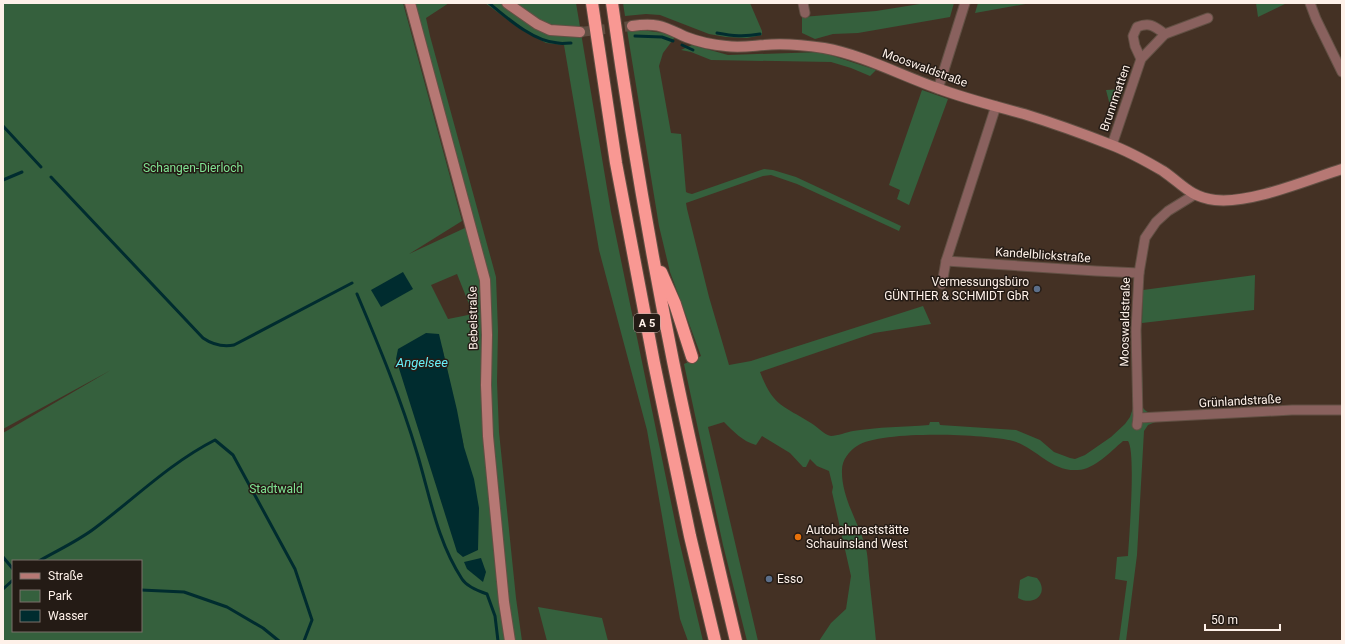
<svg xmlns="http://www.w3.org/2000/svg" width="1345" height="644" font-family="Roboto,sans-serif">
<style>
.green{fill:#35603d;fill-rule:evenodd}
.water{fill:#002c2f}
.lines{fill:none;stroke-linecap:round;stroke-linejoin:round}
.stream{stroke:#002c2f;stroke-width:3}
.secondary-tunnel{stroke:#604e42;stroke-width:10;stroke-dasharray:10 5;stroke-linecap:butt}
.street-casing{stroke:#625044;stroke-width:11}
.secondary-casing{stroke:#625044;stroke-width:12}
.highway-casing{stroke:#625044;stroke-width:14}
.street{stroke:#89615e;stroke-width:9}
.secondary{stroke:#b67874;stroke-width:10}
.highway{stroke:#f99893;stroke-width:12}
.service-dot{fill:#5c6f8a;stroke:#241b15;stroke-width:1.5}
.food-dot{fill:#e8710a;stroke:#241b15;stroke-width:1.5}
.labels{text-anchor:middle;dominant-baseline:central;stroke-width:3;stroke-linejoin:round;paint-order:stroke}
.shield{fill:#241b15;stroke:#bdb1a9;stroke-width:1}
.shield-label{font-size:11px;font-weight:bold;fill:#fef1e9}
.street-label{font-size:12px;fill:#fef1e9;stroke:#241b15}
.park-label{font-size:12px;fill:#80e493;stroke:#241b15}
.poi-label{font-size:12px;fill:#fef1e9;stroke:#241b15;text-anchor:start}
.water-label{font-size:13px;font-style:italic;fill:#68eff7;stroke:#241b15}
</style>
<rect width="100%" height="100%" fill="#443124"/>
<!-- green -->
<g class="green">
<path d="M 3,3 L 403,3 L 462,221 L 409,254 L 467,227 L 404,3 L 449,3 L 426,18 L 430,36 L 496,277 L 498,331 L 497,382 L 499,432 L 516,598 L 522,641 L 3,641 L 3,433 L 111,370 L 3,429 ZM 457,274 L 473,314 L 448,319 L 431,285 ZM 426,333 L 442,347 L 464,447 ZM 13,561 L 141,561 L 141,631 L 13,631 Z"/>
<polygon points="485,3 576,3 611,212 678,536 703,641 688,641 680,619 647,430 599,250 564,45 546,43 520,29"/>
<polygon points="623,3 750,3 762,31 762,35 747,38 726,37 709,34 660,15 646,14 625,16"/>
<polygon points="926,3 954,3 950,17 858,33 833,34 815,39 802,33 802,17 876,11"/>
<polygon points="978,3 1031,3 975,13"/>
<polygon points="1256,3 1287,3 1258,17"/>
<path d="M 634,29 L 671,34 L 675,37 L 663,53 L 659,66 L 671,133 L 681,134 L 686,192 L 688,193 L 692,194 L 758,171 L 764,169 L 773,170 L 796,177 L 901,226 L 899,231 L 797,184 L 771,175 L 763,176 L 686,203 L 687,209 L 709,297 L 729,365 L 751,361 L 923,306 L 931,324 L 874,333 L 760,372 C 773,406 782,405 811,423 C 817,426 824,435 831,436 C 837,436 847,432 853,431 C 878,427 904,427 929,425 L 930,422 L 939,422 L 940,425 L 1016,430 L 1040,440 L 1054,452 L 1070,458 L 1075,459 L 1085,455 L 1111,437 L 1125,424 L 1130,417 L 1133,408 L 1131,330 L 1141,330 L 1143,408 L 1146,411 L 1150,413 L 1336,413 L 1158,421 L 1148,425 L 1144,431 L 1137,555 L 1126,641 L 1119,641 L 1127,581 L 1115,579 L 1117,557 L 1128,556 C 1129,539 1136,451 1128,441 L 1123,441 C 1110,452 1095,469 1078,470 C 1051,472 1037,448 1013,441 C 985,434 881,430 857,446 C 849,451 842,460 842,470 C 841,496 858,522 865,545 C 868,554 868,565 869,575 C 871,597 874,619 876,641 L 819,641 L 831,623 L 846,609 L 851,576 L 832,492 L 833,487 L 829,471 L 817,466 L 810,459 L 806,467 L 803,467 L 790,453 L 762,436 L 756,445 C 742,441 734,432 724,422 L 708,427 L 758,641 L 747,641 L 723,545 L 684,364 L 701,356 L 670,272 L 659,226 L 627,30 Z"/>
<polygon points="692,45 728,55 821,52 876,70 870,76 851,68 831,62 711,60 691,52 681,50"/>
<polygon points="1124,89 1114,113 1113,117 1106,90"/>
<polygon points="922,90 948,99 909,205 897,199 900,190 889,185"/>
<polygon points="1255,275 1254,310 1142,323 1143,290"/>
<path d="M 1028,576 L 1037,578 C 1050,593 1034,607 1018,598 L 1020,580 Z"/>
<polygon points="538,607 602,618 608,641 547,641"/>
</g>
<!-- water -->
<g class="water">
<polygon points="403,272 413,289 381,307 371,290"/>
<polygon points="426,333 439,334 457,410 464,447 474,479 479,508 478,550 463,557 457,552 396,359 398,349"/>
<polygon points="481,558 486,572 483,582 467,569 464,562"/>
</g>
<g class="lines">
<!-- stream -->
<g class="stream">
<path d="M 489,3 C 507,18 534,42 558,43 C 562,44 566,43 571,43"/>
<path d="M 717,33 C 733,36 744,37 760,34"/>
<polyline points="635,36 662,37 673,41"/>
<polyline points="682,45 693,50"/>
<polyline points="3,126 41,167"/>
<path d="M 51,177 L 203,338 C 213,345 222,347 234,345 L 352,283"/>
<polyline points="3,180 22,172"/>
<path d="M 357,294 C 379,346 401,399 417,453 C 430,496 437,541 462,579 C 467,587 478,591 487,594 L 495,616 L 498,641"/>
<polyline points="3,557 13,569"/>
<path d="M 39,561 C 58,550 78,541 95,528 C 135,498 170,463 215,440 L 233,455 L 295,569 L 312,620 L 304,641"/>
<polyline points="3,589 13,580"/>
<polyline points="141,590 184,592 227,607 263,628 279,641"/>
</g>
<!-- secondary-tunnel -->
<polyline class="secondary-tunnel" points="580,32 632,26"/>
<!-- street casing -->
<g class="street-casing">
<g id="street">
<polyline points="803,3 805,13"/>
<polyline points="1310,3 1316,19 1342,72"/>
<path d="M 1141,59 L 1135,46 L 1133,36 L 1137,27 C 1150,22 1154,26 1165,34"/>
<polyline points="938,89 965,3"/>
<polyline points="1112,145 1141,59 1165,34 1208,18"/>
<polyline points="946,261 1096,271 1139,273"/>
<polyline points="942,284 946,261 996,106"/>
<polyline points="1138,418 1292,410 1342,410"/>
<polyline points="1137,425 1138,418 1136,330 1139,273 1145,238 1156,222 1168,211 1194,195"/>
</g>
</g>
<!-- secondary casing -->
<g class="secondary-casing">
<g id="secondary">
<polyline points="410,3 485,280 487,335 486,385 488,436 504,602 510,641"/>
<polyline points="507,3 537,24 550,30 580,32"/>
<path d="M 632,26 C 658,22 664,27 686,37 C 699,42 713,45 726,46 C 739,48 751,46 764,45 C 784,43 804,45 824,48 C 863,55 900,75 937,88 C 966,99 995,106 1024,114 C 1053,123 1081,133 1109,144 C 1128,151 1146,161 1163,171 C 1182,184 1190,197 1215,200 C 1251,204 1307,180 1342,169"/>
</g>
</g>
<!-- highway casing -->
<g class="highway-casing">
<g id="highway">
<polyline points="592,3 616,163 654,363 690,536 715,641"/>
<path d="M 612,3 C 629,123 649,242 673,361 C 692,454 714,548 736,641"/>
<polyline points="661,272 675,304 692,357"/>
</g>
</g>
<!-- street -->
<use href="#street" class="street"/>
<!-- secondary -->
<use href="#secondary" class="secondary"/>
<!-- highway -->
<use href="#highway" class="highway"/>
</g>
<!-- markers -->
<g class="service-dot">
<circle cx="1037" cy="289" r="4"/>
<circle cx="769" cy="579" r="4"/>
</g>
<circle class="food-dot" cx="798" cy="537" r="4"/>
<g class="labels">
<!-- shield labels -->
<rect class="shield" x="634" y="314" width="26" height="18" rx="3"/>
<g class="shield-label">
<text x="647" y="323">A 5</text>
</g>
<!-- street labels -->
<g class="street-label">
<text transform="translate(925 68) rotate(20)">Mooswaldstraße</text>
<text transform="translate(1115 98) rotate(-71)">Brunnmatten</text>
<text transform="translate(1043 255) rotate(4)">Kandelblickstraße</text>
<text transform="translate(473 318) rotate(-91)">Bebelstraße</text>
<text transform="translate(1125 322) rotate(-89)">Mooswaldstraße</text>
<text transform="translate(1240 401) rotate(-3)">Grünlandstraße</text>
</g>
<!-- park labels -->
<g class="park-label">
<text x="193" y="168">Schangen-Dierloch</text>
<text x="276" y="489">Stadtwald</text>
</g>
<!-- poi labels -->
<g class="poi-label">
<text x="1029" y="282" text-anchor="end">Vermessungsbüro<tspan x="1029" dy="14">GÜNTHER &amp; SCHMIDT GbR</tspan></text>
<text x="806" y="530">Autobahnraststätte<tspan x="806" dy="14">Schauinsland West</tspan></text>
<text x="777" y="579">Esso</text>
</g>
<!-- water labels -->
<g class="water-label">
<text x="422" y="362">Angelsee</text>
</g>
</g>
<!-- border -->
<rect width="1345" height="644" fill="none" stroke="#fef1e9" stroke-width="8"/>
<!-- legend -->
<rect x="12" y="560" width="130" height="72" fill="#241b15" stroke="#7b716a"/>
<rect x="20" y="573" width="20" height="6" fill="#b67874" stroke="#7b716a"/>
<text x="48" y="580" font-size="12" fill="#fef1e9">Straße</text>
<rect x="20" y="590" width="20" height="12" fill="#35603d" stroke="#7b716a"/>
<text x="48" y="600" font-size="12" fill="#fef1e9">Park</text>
<rect x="20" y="610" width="20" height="12" fill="#002c2f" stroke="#7b716a"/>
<text x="48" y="620" font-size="12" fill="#fef1e9">Wasser</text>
<!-- scale -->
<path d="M1205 624v6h75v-6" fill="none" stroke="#fef1e9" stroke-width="2"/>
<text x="1211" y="624" font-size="12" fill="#fef1e9" stroke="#241b15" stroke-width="3" paint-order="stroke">50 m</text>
</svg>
